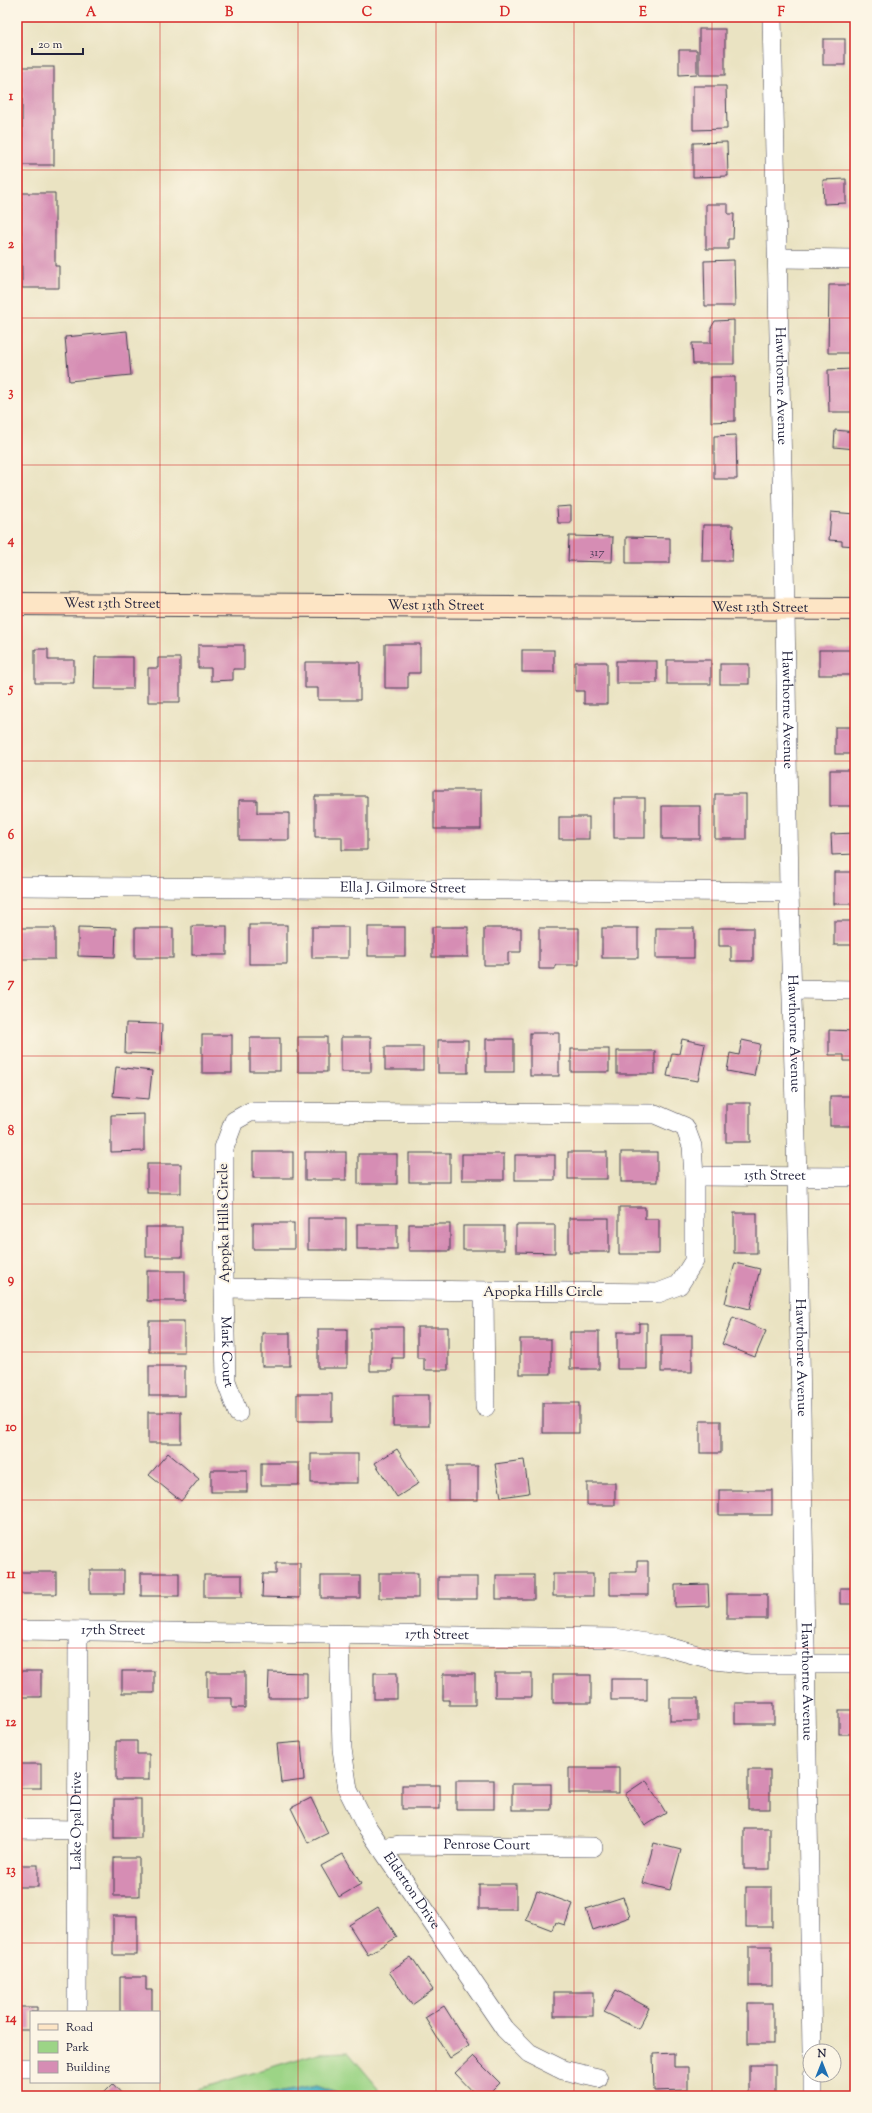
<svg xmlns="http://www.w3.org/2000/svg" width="872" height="2113" font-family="'Sorts Mill Goudy',serif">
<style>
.green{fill:#9cd486;stroke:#5f7b60}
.water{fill:#44b1c1;stroke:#336a7e}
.building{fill:#d68db4}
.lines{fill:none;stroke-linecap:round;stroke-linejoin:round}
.street-casing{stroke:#403f4f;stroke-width:20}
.secondary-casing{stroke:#403f4f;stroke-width:24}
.street{stroke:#fff;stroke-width:19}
.secondary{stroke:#fde5c5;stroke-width:22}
.grid{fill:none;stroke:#d62828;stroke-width:1;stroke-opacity:0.55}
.labels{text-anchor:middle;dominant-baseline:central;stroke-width:4;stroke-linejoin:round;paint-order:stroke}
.number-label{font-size:12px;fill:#4f3d59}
.street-label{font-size:14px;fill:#22223b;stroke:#fcf5e5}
.neatline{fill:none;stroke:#d62828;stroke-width:1.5}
.grid-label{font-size:13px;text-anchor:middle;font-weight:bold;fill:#d62828}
</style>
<rect width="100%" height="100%" fill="#fcf5e5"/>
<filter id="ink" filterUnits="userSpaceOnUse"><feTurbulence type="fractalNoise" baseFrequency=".025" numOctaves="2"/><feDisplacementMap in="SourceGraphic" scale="8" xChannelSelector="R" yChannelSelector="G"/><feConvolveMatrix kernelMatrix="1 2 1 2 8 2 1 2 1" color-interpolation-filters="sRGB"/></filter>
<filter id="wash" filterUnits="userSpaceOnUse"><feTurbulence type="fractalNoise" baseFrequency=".012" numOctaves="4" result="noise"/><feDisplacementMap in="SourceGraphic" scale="16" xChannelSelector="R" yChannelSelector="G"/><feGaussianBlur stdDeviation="0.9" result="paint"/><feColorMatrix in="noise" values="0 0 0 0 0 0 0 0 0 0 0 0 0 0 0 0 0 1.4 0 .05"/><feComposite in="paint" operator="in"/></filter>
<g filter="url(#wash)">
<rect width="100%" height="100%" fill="#eae3c2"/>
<!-- green -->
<polygon class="green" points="348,2052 385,2096 347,2096 317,2085 271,2093 262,2096 185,2096 195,2090 318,2053"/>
<!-- water -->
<polygon class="water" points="317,2085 347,2096 262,2096 271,2093"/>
<g id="blocks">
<!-- building -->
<g class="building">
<rect x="699" y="29" width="26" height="46"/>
<rect x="823" y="39" width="22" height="26"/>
<polygon points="679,50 697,50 697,74 679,75"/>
<rect x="22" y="67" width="32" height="98"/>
<polygon points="693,86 726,86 727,129 693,130"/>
<polygon points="727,142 728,176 693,177 693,143"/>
<polygon points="846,179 846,203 824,204 823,180"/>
<polygon points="17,193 55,193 55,266 59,266 59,288 22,288 21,202 17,202"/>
<polygon points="706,204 728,204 728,214 734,214 733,239 728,239 728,249 706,249"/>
<polygon points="734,260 735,306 705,306 704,261"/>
<polygon points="829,285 855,285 855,353 828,353"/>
<polygon points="734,320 734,364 693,364 692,343 711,343 711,328 715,321"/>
<polygon points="127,331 131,375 69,381 65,337"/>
<polygon points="853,369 854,412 829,412 828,370"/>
<polygon points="711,377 735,377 735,421 711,422"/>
<polygon points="835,430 855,432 855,449 834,447"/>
<polygon points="736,435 737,479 714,479 714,436"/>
<polygon points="571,506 571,523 558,523 557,507"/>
<polygon points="831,512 855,514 855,546 842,545 842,541 829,540"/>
<polygon points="703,525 733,525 732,561 702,561"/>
<polygon points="569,536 613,537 612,562 568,561"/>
<polygon points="626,537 670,538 670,563 626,563"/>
<polygon points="385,644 420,644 420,673 408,673 408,688 385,688"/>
<polygon points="198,645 244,645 244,669 233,669 233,680 211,681 211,668 198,668"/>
<polygon points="35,649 48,649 48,660 74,660 74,683 35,683"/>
<rect x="522" y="650" width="32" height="22"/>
<rect x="819" y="650" width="36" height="25"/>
<polygon points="95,657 133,657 133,689 94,689"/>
<polygon points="158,658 180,658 180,702 148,702 148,668 158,668"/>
<rect x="667" y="660" width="44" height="24"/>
<rect x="616" y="661" width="41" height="22"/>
<polygon points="305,662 360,662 360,700 318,700 318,688 305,688"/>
<polygon points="575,662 607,662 607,704 584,704 584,691 575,691"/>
<rect x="720" y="664" width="29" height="20"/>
<rect x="835" y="727" width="20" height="27"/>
<rect x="830" y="770" width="23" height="36"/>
<rect x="434" y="790" width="47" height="39"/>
<rect x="715" y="794" width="31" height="45"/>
<polygon points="315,796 367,796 367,850 342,850 342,837 315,837"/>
<rect x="614" y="798" width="31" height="40"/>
<polygon points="239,800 257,800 257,813 289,813 289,840 239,840"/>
<rect x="662" y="806" width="38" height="33"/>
<rect x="559" y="817" width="30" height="22"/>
<polygon points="855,833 855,854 832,855 831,834"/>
<rect x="834" y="872" width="19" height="32"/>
<rect x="834" y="921" width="21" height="24"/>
<rect x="249" y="925" width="38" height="39"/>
<rect x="192" y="926" width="35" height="29"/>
<polygon points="78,927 116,928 115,957 78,956"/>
<rect x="312" y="927" width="36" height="31"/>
<rect x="368" y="927" width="37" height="29"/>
<rect x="432" y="927" width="36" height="30"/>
<rect x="17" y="928" width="38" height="31"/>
<rect x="135" y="928" width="38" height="30"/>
<polygon points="484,928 521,928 521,952 508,952 508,965 484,965"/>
<polygon points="539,928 579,928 579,965 555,965 555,969 539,969"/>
<rect x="602" y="928" width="36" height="30"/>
<rect x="656" y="928" width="38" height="30"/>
<polygon points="719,928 753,928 753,961 731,961 731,946 719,946"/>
<polygon points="126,1023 162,1024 161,1054 125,1053"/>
<polygon points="829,1030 855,1031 855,1061 844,1061 844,1055 829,1055"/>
<rect x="530" y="1033" width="29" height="43"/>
<rect x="202" y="1035" width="30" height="38"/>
<rect x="298" y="1037" width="29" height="35"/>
<rect x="341" y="1037" width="30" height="35"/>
<rect x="250" y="1038" width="30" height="33"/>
<rect x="486" y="1039" width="28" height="33"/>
<polygon points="682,1039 705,1044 698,1081 667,1076 672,1053 679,1054"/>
<rect x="438" y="1040" width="30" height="33"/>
<polygon points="742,1040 760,1044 754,1076 727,1071 730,1053 739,1055"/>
<rect x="385" y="1047" width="38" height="23"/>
<rect x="571" y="1049" width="38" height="23"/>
<rect x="617" y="1051" width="38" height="23"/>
<polygon points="116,1067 152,1071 149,1099 113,1096"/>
<rect x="830" y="1096" width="25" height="30"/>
<rect x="726" y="1103" width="24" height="39"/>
<polygon points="144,1114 144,1151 111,1152 111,1115"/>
<rect x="253" y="1152" width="40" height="26"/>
<rect x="305" y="1152" width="41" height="28"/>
<rect x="568" y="1152" width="39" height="27"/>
<rect x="621" y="1152" width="36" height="30"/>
<rect x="409" y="1153" width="41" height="29"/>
<rect x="358" y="1154" width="39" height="30"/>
<rect x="462" y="1154" width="42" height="26"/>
<rect x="515" y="1155" width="40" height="25"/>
<rect x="147" y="1164" width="34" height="29"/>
<polygon points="619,1207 645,1207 645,1219 659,1219 659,1254 619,1254"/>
<rect x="734" y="1213" width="23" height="40"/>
<rect x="308" y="1218" width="38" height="32"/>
<rect x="569" y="1218" width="40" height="34"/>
<rect x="253" y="1223" width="41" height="26"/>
<rect x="357" y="1224" width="40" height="25"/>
<rect x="409" y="1224" width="41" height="27"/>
<polygon points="516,1225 555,1225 555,1253 516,1252"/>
<rect x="463" y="1226" width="41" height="24"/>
<rect x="146" y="1227" width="36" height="30"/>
<polygon points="735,1263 760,1269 750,1309 725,1303"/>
<rect x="147" y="1271" width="38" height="30"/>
<polygon points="733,1317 766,1331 755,1357 722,1344"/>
<rect x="149" y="1321" width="35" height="31"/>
<polygon points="639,1323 647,1323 647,1369 617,1369 617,1332 639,1332"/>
<polygon points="370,1327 403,1327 403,1358 392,1358 392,1371 370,1371"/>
<polygon points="417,1327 448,1327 448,1370 424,1370 424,1358 417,1358"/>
<rect x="318" y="1329" width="29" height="39"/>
<rect x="570" y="1332" width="29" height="37"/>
<rect x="262" y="1333" width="28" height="33"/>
<rect x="661" y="1335" width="31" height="37"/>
<rect x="520" y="1339" width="31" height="35"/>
<rect x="149" y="1366" width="36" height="30"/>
<rect x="297" y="1394" width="35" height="27"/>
<rect x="393" y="1395" width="36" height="31"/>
<rect x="543" y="1403" width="36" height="30"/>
<rect x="148" y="1412" width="33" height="31"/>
<rect x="700" y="1421" width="21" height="32"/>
<polygon points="397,1449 419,1483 397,1497 375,1463"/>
<polygon points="168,1453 199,1479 181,1501 149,1475"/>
<rect x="311" y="1454" width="47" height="29"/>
<polygon points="524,1460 529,1493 501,1497 495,1464"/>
<rect x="261" y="1463" width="38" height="22"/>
<rect x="448" y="1466" width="30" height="34"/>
<rect x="211" y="1470" width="36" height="22"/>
<rect x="587" y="1483" width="28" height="22"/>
<rect x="719" y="1490" width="53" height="25"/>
<polygon points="637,1561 648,1561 648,1595 610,1595 610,1572 637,1572"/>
<polygon points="276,1563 300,1563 300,1598 262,1597 263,1574 276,1574"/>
<rect x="90" y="1570" width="34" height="24"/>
<rect x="18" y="1572" width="38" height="22"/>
<rect x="141" y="1573" width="38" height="23"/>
<rect x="379" y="1573" width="39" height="25"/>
<rect x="553" y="1574" width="40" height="22"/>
<rect x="204" y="1575" width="38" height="22"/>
<rect x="496" y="1575" width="38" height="24"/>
<rect x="321" y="1576" width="39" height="22"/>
<rect x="438" y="1577" width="39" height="22"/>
<polygon points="708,1584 709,1606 675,1607 675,1585"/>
<rect x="840" y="1588" width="15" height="16"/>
<rect x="727" y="1594" width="40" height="25"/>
<rect x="17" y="1671" width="24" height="26"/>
<rect x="122" y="1671" width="32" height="22"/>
<polygon points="207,1672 245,1672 245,1708 232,1708 232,1698 207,1698"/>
<polygon points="269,1672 307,1673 307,1698 268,1698"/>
<rect x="374" y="1673" width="23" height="26"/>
<rect x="495" y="1673" width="37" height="24"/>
<polygon points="443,1674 475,1674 475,1705 449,1705 449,1700 443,1700"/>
<rect x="553" y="1675" width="38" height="28"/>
<rect x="611" y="1679" width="36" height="21"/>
<rect x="670" y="1698" width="28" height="23"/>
<rect x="735" y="1703" width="39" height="21"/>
<rect x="839" y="1710" width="16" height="24"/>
<polygon points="116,1741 137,1741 137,1754 149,1754 149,1780 116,1780"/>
<polygon points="301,1742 304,1780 281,1783 277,1744"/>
<rect x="17" y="1764" width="24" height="24"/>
<rect x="569" y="1768" width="50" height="25"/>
<rect x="748" y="1770" width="22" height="39"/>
<rect x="456" y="1780" width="38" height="29"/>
<polygon points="646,1780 666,1813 645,1826 625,1794"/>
<rect x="512" y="1784" width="39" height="26"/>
<rect x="402" y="1785" width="38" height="24"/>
<polygon points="311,1798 328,1833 308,1843 291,1808"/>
<rect x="114" y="1799" width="27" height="39"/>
<rect x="744" y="1828" width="26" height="41"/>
<polygon points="654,1843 681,1850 670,1890 643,1883"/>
<polygon points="343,1854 361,1884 339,1897 321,1866"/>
<rect x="114" y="1858" width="25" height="38"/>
<rect x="17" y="1865" width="21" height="22"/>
<rect x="479" y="1884" width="37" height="25"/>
<rect x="746" y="1887" width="26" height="40"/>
<polygon points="537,1891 573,1904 565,1925 555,1922 552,1930 526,1920"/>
<polygon points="623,1897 630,1917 593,1930 586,1909"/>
<polygon points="378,1907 397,1937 368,1955 349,1925"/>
<rect x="113" y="1916" width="24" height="39"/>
<rect x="749" y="1946" width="23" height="40"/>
<polygon points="411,1957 433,1990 412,2005 389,1972"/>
<polygon points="120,1977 146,1977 146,1990 152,1990 152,2012 120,2012"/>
<polygon points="616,1990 649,2008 638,2029 604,2012"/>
<rect x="554" y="1992" width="39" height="24"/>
<rect x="748" y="2003" width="25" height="41"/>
<polygon points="444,2006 469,2046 450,2058 425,2018"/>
<polygon points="17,2007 37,2007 37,2012 31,2012 31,2030 17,2030"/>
<polygon points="674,2053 674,2067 688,2067 688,2090 654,2091 653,2054"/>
<polygon points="473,2056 500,2083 487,2096 477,2096 455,2073"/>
<rect x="749" y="2065" width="26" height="31"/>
<polygon points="113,2084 124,2096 101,2096"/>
</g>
</g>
</g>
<g filter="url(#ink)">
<use href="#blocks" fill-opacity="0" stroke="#403f4f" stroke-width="1"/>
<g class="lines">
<!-- street casing -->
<g class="street-casing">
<g id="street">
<path id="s1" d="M 772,17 L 785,609 L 789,892 L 797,1177 L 812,2051"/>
<polyline points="778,258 855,259"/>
<path id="s2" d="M 17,886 L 789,892"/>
<polyline points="792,989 855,990"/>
<polygon points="250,1112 655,1114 685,1127 692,1146 694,1176 694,1261 679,1285 658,1293 224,1288 224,1148 234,1121"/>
<path id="s3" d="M 694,1176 L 855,1177"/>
<path id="s4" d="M 224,1288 L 226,1381 L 238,1413"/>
<polyline points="484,1292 485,1407"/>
<path id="s5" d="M 17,1630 L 615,1638 L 664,1646 L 715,1660 L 750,1664 L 855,1664"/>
<path id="s6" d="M 339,1636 L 342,1749 L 348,1790 L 365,1824 L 505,2029 L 529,2053 L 563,2070 L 598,2078"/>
<polyline points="17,1829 77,1830"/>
<path id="s7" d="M 382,1848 L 401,1845 L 593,1847"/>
<path id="s8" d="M 77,2012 L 78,1631"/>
<polyline points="17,2068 31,2068"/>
<polyline points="813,2075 813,2096"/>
</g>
</g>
<!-- secondary casing -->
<g class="secondary-casing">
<g id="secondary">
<path id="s9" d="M 17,604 L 855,609"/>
</g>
</g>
<!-- street -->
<use href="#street" class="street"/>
<!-- secondary -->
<use href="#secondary" class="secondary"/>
</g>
</g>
<!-- grid -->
<path class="grid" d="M 160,17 L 160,2096M 298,17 L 298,2096M 436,17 L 436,2096M 574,17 L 574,2096M 712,17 L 712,2096M 17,170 L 855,170M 17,318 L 855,318M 17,465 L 855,465M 17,613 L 855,613M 17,761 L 855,761M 17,909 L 855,909M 17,1056 L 855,1056M 17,1204 L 855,1204M 17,1352 L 855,1352M 17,1500 L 855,1500M 17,1648 L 855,1648M 17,1795 L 855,1795M 17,1943 L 855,1943"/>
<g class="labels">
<!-- number labels -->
<g class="number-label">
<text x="597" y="553">317</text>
</g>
<!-- street labels -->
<g class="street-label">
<text stroke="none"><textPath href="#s1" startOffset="369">Hawthorne Avenue</textPath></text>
<text stroke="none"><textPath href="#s9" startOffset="95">West 13th Street</textPath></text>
<text stroke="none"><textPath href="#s9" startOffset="419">West 13th Street</textPath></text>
<text stroke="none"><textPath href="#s9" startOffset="743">West 13th Street</textPath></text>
<text stroke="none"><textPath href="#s1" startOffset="693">Hawthorne Avenue</textPath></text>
<text stroke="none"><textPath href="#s2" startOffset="386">Ella J. Gilmore Street</textPath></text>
<text stroke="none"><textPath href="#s1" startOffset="1017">Hawthorne Avenue</textPath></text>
<text stroke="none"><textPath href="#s3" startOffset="81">15th Street</textPath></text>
<text transform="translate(225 1223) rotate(-91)">Apopka Hills Circle</text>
<text x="543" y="1293">Apopka Hills Circle</text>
<text stroke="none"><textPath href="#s4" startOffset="64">Mark Court</textPath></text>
<text stroke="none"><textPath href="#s1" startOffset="1341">Hawthorne Avenue</textPath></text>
<text stroke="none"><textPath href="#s5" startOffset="96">17th Street</textPath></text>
<text stroke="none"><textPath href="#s5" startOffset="420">17th Street</textPath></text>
<text stroke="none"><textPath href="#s1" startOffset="1665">Hawthorne Avenue</textPath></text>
<text stroke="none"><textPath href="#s8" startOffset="191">Lake Opal Drive</textPath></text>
<text stroke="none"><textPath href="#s7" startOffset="105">Penrose Court</textPath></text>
<text stroke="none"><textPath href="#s6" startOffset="274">Elderton Drive</textPath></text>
</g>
</g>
<!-- margin -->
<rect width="872" height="2113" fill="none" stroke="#fcf5e5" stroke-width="44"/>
<!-- legend -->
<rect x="30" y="2011" width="130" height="72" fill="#fcf5e5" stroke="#a5a1a1"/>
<rect x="38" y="2024" width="20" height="6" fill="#fde5c5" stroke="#a5a1a1"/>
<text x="66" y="2031" font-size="12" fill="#22223b">Road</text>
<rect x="38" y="2041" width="20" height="12" fill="#9cd486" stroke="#a5a1a1"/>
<text x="66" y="2051" font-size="12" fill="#22223b">Park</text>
<rect x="38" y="2061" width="20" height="12" fill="#d68db4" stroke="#a5a1a1"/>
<text x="66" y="2071" font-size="12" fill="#22223b">Building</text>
<!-- north arrow -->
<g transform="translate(822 2063)"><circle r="19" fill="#fcf5e5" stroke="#a5a1a1"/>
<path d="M0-3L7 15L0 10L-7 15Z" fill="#1f6fb2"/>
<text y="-6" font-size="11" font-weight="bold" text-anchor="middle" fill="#22223b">N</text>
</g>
<!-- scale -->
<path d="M32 48v6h51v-6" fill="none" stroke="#22223b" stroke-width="2"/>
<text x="38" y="48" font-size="12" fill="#22223b" stroke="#fcf5e5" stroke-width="3" paint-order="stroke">20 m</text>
<rect x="22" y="22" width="828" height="2069" class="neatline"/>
<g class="grid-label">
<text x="91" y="16">A</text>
<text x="229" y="16">B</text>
<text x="367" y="16">C</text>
<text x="505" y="16">D</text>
<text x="643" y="16">E</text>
<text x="781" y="16">F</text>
<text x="11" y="100">1</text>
<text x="11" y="248">2</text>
<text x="11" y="396">3</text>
<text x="11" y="544">4</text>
<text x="11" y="692">5</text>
<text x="11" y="839">6</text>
<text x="11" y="987">7</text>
<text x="11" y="1135">8</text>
<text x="11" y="1283">9</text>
<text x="11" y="1431">10</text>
<text x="11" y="1578">11</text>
<text x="11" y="1726">12</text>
<text x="11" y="1874">13</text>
<text x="11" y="2022">14</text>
</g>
</svg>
